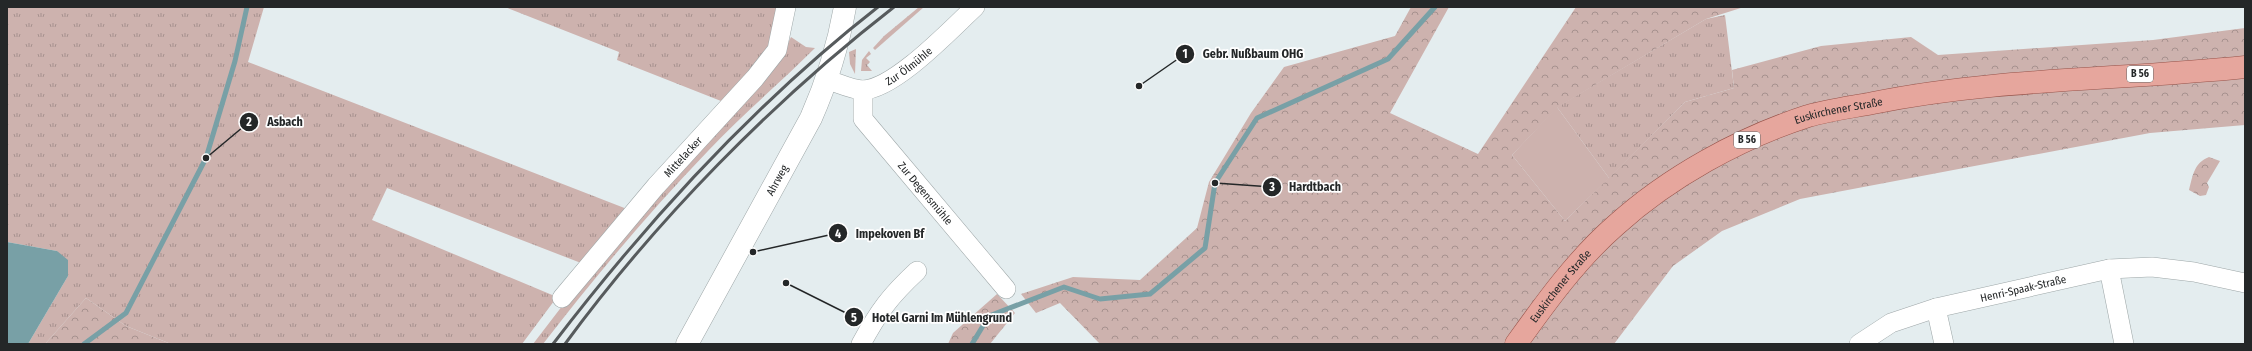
<svg xmlns="http://www.w3.org/2000/svg" width="2252" height="351" font-family="'Fira Sans Condensed',sans-serif">
<style>
.grass{fill:url(#grass-tufts)}
.forest{fill:url(#forest-crowns)}
.garden{fill:#cdb2ae}
.water{fill:#78a0a6}
.lines{fill:none;stroke-linecap:round;stroke-linejoin:round}
.stream{stroke:#78a0a6;stroke-width:5}
.street-casing{stroke:#9da6a7;stroke-width:20}
.secondary-casing{stroke:#9da6a7;stroke-width:23}
.primary-casing{stroke:#97534a;stroke-width:23}
.street{stroke:#fff;stroke-width:19}
.secondary{stroke:#fff;stroke-width:22}
.primary{stroke:#e6a69d;stroke-width:22}
.rail{stroke:#575b5d;stroke-width:3}
.labels{text-anchor:middle;dominant-baseline:central;stroke-width:3.5;stroke-linejoin:round;paint-order:stroke}
.shield{fill:#fff;stroke:#666868;stroke-width:1}
.shield-label{font-size:10px;font-weight:bold;fill:#242728}
.street-label{font-size:11px;fill:#242728;stroke:#fff}
.leader{fill:none;stroke:#242728;stroke-width:1.5}
.callout-dot{fill:#242728;stroke:#fff;stroke-width:1.5}
.mark-label{font-size:12px;text-anchor:middle;font-weight:bold;fill:#fff}
.callout-label{font-size:12px;text-anchor:middle;font-weight:bold;fill:#242728;stroke:#fff;stroke-width:3.5;stroke-linejoin:round;paint-order:stroke}
</style>
<defs>
<pattern id="grass-tufts" width="24" height="20" patternUnits="userSpaceOnUse"><rect width="24" height="20" fill="#cdb2ae"/><path d="M3 7l-1-3M5 7V3M7 7l1-3M15 17l-1-3M17 17v-4M19 17l1-3" fill="none" stroke="#a6918e"/></pattern>
<pattern id="forest-crowns" width="20" height="18" patternUnits="userSpaceOnUse"><rect width="20" height="18" fill="#cdb2ae"/><path d="M2 6a3 3 0 1 1 6 0M12 15a3 3 0 1 1 6 0" fill="none" stroke="#a6918e"/></pattern>
</defs>
<rect width="100%" height="100%" fill="#e4edef"/>
<!-- grass -->
<g class="grass">
<polygon points="7,7 264,7 248,62 627,209 581,263 387,188 372,220 557,297 522,344 171,344 126,326 86,298 45,344 28,344 68,276 57,251 7,242"/>
<polygon points="505,7 778,7 772,47 721,101 617,60 619,52"/>
<polygon points="919,7 924,7 875,50 873,48 884,36"/>
<polygon points="1725,15 1734,88 1685,102 1609,178 1557,107 1706,19"/>
<path d="M 791,37 L 806,47 L 815,48 C 780,83 742,115 708,151 C 649,212 595,277 543,344 L 533,344 L 589,271 L 777,65 Z"/>
<polygon points="856,49 855,74 850,64 849,52"/>
<polygon points="869,51 871,54 866,58 870,62 867,65 872,71 861,71 862,60"/>
</g>
<!-- forest -->
<g class="forest">
<polygon points="1411,7 1449,7 1390,113 1478,154 1576,7 1744,7 1706,19 1558,107 1512,155 1565,221 1685,102 1734,88 1732,70 1821,46 1911,37 1938,55 2153,40 2245,28 2245,125 2150,133 1800,199 1722,231 1673,266 1614,344 1100,344 1060,303 1036,313 1021,294 1073,277 1140,280 1197,228 1209,182 1251,113 1284,67 1395,36"/>
<path d="M 2209,157 L 2220,161 L 2207,183 L 2209,187 L 2206,195 L 2200,196 L 2189,190 C 2193,175 2194,163 2209,157 Z"/>
<polygon points="997,294 1015,313 990,344 948,344 953,333"/>
<polygon points="86,298 126,326 171,344 45,344"/>
</g>
<!-- garden -->
<polygon class="garden" points="1557,107 1609,178 1565,221 1512,155"/>
<!-- water -->
<polygon class="water" points="7,242 57,251 68,260 68,276 28,344 7,344"/>
<g class="lines">
<!-- stream -->
<g class="stream">
<polyline points="84,344 126,313 206,158 235,61 247,7"/>
<polyline points="972,344 989,316 1064,287 1100,299 1150,294 1205,248 1215,183 1257,118 1388,59 1435,7"/>
</g>
<!-- street casing -->
<g class="street-casing">
<g id="street">
<path id="s1" d="M 828,80 C 838,83 852,90 863,90 C 895,89 951,29 975,7"/>
<path id="s2" d="M 863,90 L 863,119 L 1006,289"/>
<polyline points="2109,269 2124,344"/>
<path id="s3" d="M 562,298 L 656,186 L 755,78 L 777,50 L 786,7"/>
<polyline points="1936,308 1944,344"/>
<path d="M 861,344 C 879,311 890,296 917,271"/>
<path id="s4" d="M 1859,344 L 1891,323 L 1936,308 L 2109,269 L 2152,267 L 2194,272 L 2245,283"/>
</g>
</g>
<!-- secondary casing -->
<g class="secondary-casing">
<g id="secondary">
<path id="s5" d="M 687,344 L 811,118 C 827,82 838,46 845,7"/>
</g>
</g>
<!-- primary casing -->
<g class="primary-casing">
<g id="primary">
<path id="s6" d="M 1516,344 C 1546,302 1577,259 1616,225 C 1669,177 1740,138 1808,116 C 1829,110 1852,107 1873,103 C 1996,78 2121,80 2245,67"/>
</g>
</g>
<!-- street -->
<use href="#street" class="street"/>
<!-- secondary -->
<use href="#secondary" class="secondary"/>
<!-- primary -->
<use href="#primary" class="primary"/>
<!-- rail -->
<g class="rail">
<path d="M 553,344 C 648,220 755,103 878,7"/>
<path d="M 565,344 C 656,220 773,101 894,7"/>
</g>
</g>
<g class="labels">
<!-- shield labels -->
<g class="shield">
<rect x="2127" y="66" width="26" height="16" rx="3"/>
<rect x="1734" y="132" width="26" height="16" rx="3"/>
</g>
<g class="shield-label">
<text x="2140" y="74">B 56</text>
<text x="1747" y="140">B 56</text>
</g>
<!-- street labels -->
<g class="street-label">
<text stroke="none"><textPath href="#s1" startOffset="89">Zur Ölmühle</textPath></text>
<text stroke="none"><textPath href="#s6" startOffset="409">Euskirchener Straße</textPath></text>
<text stroke="none"><textPath href="#s3" startOffset="186">Mittelacker</textPath></text>
<text stroke="none"><textPath href="#s5" startOffset="187">Ahrweg</textPath></text>
<text stroke="none"><textPath href="#s2" startOffset="126">Zur Degensmühle</textPath></text>
<text stroke="none"><textPath href="#s6" startOffset="73">Euskirchener Straße</textPath></text>
<text stroke="none"><textPath href="#s4" startOffset="175">Henri-Spaak-Straße</textPath></text>
</g>
</g>
<!-- callouts -->
<path class="leader" d="M1139 86L1185 54M206 158L249 122M1215 183L1272 187M753 252L838 233M786 283L854 317"/>
<g class="callout-dot">
<circle cx="1139" cy="86" r="4"/>
<circle cx="206" cy="158" r="4"/>
<circle cx="1215" cy="183" r="4"/>
<circle cx="753" cy="252" r="4"/>
<circle cx="786" cy="283" r="4"/>
<circle cx="1185" cy="54" r="10"/>
<circle cx="249" cy="122" r="10"/>
<circle cx="1272" cy="187" r="10"/>
<circle cx="838" cy="233" r="10"/>
<circle cx="854" cy="317" r="10"/>
</g>
<g class="mark-label">
<text x="1185" y="58">1</text>
<text x="249" y="126">2</text>
<text x="1272" y="191">3</text>
<text x="838" y="238">4</text>
<text x="854" y="322">5</text>
</g>
<g class="callout-label">
<text x="1253" y="58">Gebr. Nußbaum OHG</text>
<text x="285" y="126">Asbach</text>
<text x="1315" y="191">Hardtbach</text>
<text x="890" y="238">Impekoven Bf</text>
<text x="942" y="322">Hotel Garni Im Mühlengrund</text>
</g>
<!-- border -->
<rect width="2252" height="351" fill="none" stroke="#242728" stroke-width="16"/>
</svg>
